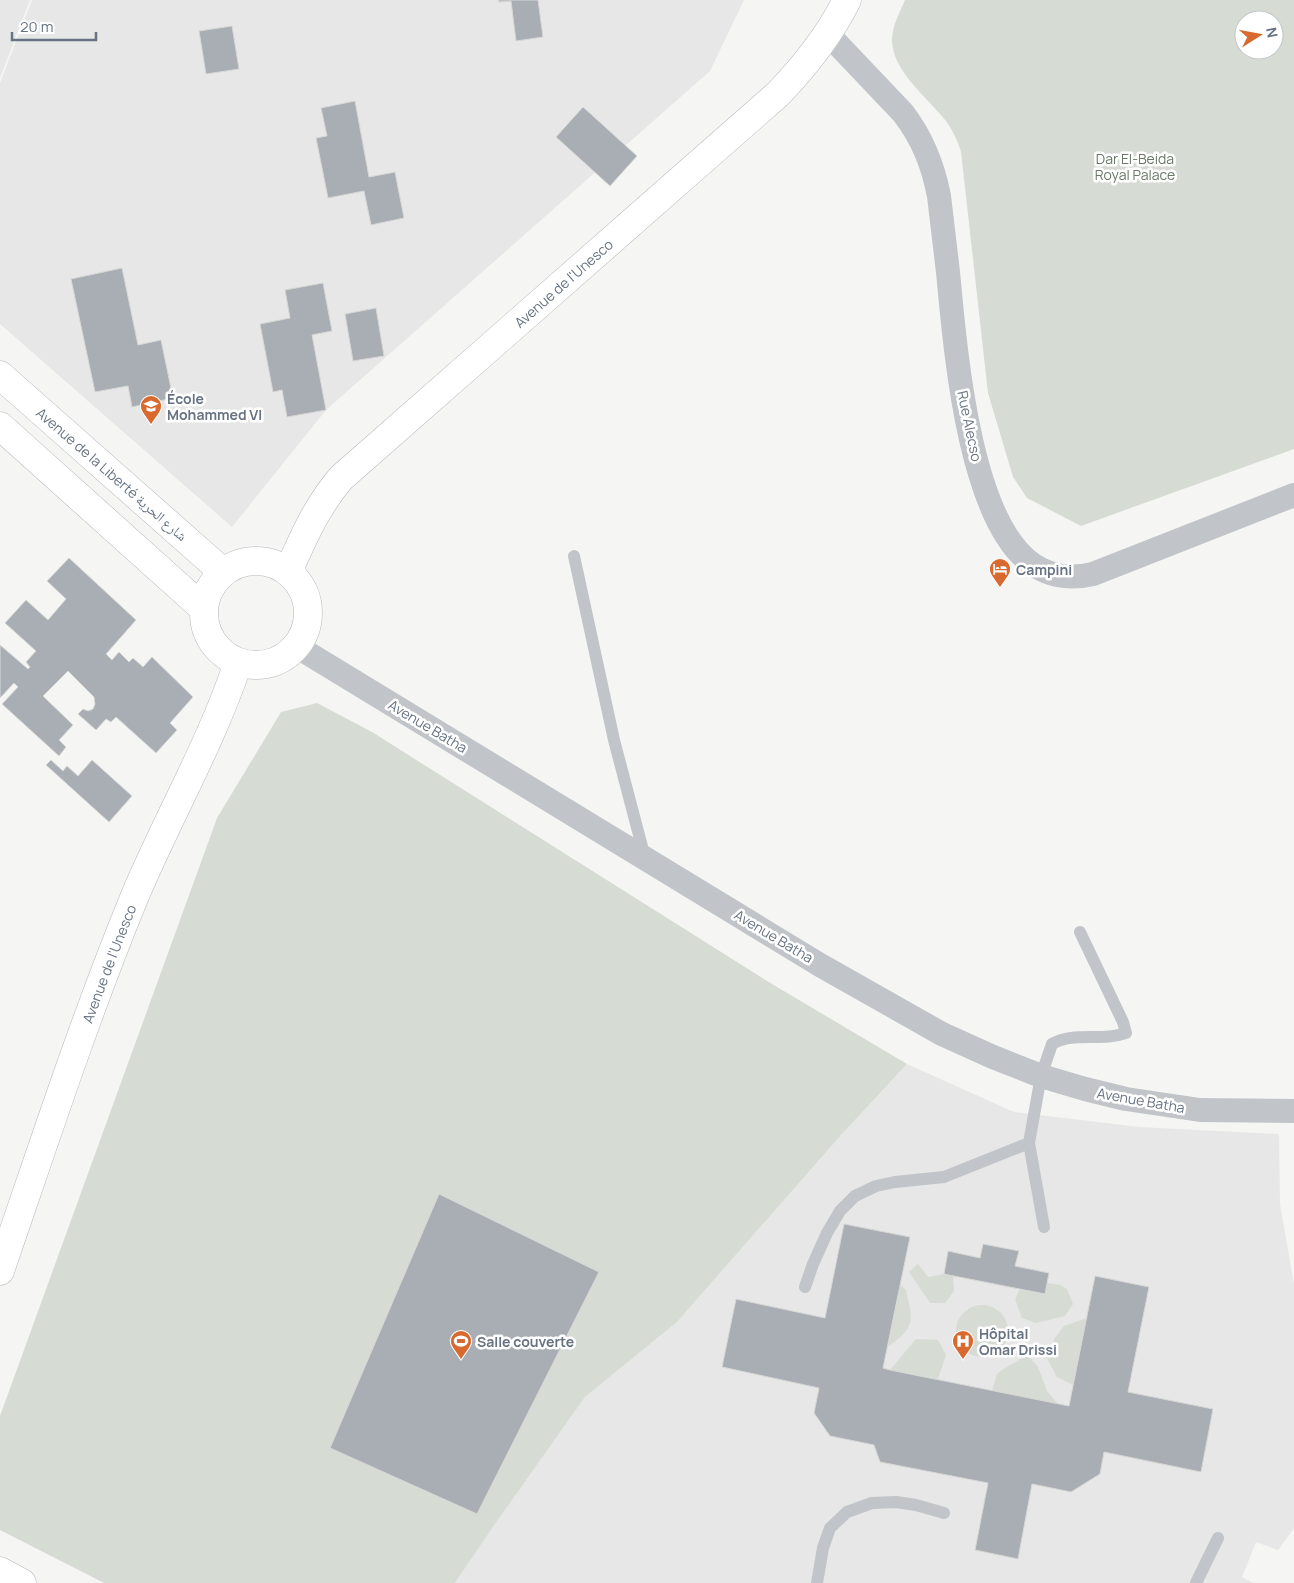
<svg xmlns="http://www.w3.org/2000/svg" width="1294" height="1583" font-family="Manrope,'Noto Naskh Arabic',sans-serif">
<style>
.built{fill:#e6e7e6}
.green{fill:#d6dcd4;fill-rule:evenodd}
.building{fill:#a8aeb4;stroke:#d7d7d5}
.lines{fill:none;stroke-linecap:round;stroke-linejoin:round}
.secondary-casing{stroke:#b4b8bc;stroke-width:29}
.lane{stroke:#c1c4c8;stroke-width:12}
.street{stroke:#c1c4c8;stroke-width:24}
.secondary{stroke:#fff;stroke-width:28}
.labels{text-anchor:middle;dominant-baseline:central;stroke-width:5;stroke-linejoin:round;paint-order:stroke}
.park-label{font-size:14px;fill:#677965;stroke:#fff}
.street-label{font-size:14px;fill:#677382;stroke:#fff}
.poi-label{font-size:14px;font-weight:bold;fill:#677382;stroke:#fff;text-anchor:start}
</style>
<rect width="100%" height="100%" fill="#f5f6f3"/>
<!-- built -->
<g class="built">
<polygon points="0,0 30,0 0,78"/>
<polygon points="32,0 744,0 710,71 326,410 232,527 0,324 0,83"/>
<polygon points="907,1064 1014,1112 1139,1127 1279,1134 1280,1204 1294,1285 1294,1528 1278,1550 1256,1542 1242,1577 1253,1583 455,1583 495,1524 585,1397 677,1322 842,1134"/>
</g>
<!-- green -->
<g class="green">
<path d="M 905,0 L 1294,0 L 1294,449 L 1081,526 L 1027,498 L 1013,477 L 988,393 L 961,152 C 958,141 953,131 946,121 C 928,98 892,71 892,40 C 892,26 900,12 905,0 ZM 1244,20 L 1274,20 L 1274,50 L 1244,50 Z"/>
<polygon points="317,703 372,732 772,984 907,1064 842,1134 677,1322 585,1397 495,1524 455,1583 104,1583 0,1530 0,1416 217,818 281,712"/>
<polygon points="918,1264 928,1277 944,1274 953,1275 954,1291 945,1303 930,1303 909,1272"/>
<polygon points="1047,1283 1060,1285 1067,1289 1073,1304 1065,1316 1036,1323 1022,1318 1015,1299 1020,1289 1045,1294"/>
<path d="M 900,1285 L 906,1290 C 913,1322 916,1326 888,1347 Z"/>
<circle cx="982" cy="1331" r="26"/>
<polygon points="1087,1318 1073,1385 1057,1377 1047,1358 1055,1338 1064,1326"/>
<polygon points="916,1339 938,1340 946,1355 938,1379 890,1370"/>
<polygon points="1028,1355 1038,1367 1047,1391 1058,1404 992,1391 997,1374 1005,1368"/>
</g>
<!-- building -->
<g class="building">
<polygon points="498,0 538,0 543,37 516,41 511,1 499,2"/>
<polygon points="232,26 239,69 206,74 199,31"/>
<polygon points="355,101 369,177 395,172 404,218 371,225 364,191 328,198 316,138 327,136 321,108"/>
<polygon points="583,107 637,156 610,186 556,137"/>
<polygon points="122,268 138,345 161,340 173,398 132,407 128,386 95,392 71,279"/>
<polygon points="323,283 332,331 312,335 326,410 287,417 282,390 273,392 260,324 290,318 285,290"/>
<polygon points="376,308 384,356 353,361 345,314"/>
<polygon points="69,558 136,620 106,654 112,660 119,652 129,662 133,658 143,667 152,657 193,697 170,723 177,730 156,753 116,717 111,722 106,719 96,730 78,714 83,709 88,711 93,709 95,704 94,697 68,671 43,696 73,725 59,740 66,747 59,756 2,704 18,687 14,683 0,698 0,645 28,669 30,667 26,662 36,651 5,623 26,600 48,620 66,599 47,581"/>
<polygon points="51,760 63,771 67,766 78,776 92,760 132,796 109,822 46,765"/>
<polygon points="439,1194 599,1272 477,1514 330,1448"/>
<polygon points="844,1224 910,1237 883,1368 890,1370 1069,1406 1095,1276 1149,1287 1128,1392 1213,1409 1201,1472 1104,1452 1100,1474 1071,1492 1032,1484 1018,1559 975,1550 988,1483 880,1462 874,1445 830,1436 814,1413 819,1388 722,1367 736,1299 825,1318"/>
<polygon points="983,1244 1019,1251 1015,1266 1049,1273 1045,1294 944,1274 948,1251 980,1258"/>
</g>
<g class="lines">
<!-- secondary casing -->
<g class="secondary-casing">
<g id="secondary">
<polyline points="0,375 223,572"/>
<polyline points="0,426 204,609"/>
<circle cx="256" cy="613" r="52"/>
<path id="s1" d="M 288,572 C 303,538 317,506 341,478 L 778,94 C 804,67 830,34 847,0"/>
<path id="s2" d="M 0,1271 C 43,1146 84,1020 134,898 C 167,819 211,744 238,663"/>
<polyline points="0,1571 22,1583"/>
</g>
</g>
<!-- lane -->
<g class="lane">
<polyline points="574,556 614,740 645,858"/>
<path d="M 1044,1227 L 1029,1143 L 1041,1076 L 1052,1044 C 1074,1031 1102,1042 1126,1033 L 1123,1022 L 1080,932"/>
<polyline points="805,1287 813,1264 827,1233 840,1211 855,1196 876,1186 895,1182 944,1177 1029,1143"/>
<polyline points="817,1583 823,1548 830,1528 847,1512 872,1503 896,1502 916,1505 944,1513"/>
<polyline points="1196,1583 1218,1538"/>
</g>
<!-- street -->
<g class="street">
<path d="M 827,33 L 903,113 C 923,139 933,165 939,196 C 942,222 945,247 948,272 C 955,345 968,519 1032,564 C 1051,577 1072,579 1093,574 L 1294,495"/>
<polyline points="296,646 820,965 942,1034 993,1057 1041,1076 1085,1089 1126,1099 1200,1110 1294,1111"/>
</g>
<!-- secondary -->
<use href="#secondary" class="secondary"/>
</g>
<!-- icons -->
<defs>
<g id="school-pin" transform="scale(1.125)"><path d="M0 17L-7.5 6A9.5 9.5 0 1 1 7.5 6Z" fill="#d86a30" stroke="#fff"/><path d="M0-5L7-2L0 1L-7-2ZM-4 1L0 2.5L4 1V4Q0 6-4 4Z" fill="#fff"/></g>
<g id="hotel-pin" transform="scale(1.125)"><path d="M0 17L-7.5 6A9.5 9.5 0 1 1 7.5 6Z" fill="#d86a30" stroke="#fff"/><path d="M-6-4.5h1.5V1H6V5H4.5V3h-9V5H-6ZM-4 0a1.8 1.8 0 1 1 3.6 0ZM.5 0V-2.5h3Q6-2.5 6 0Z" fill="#fff"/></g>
<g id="stadium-pin" transform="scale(1.125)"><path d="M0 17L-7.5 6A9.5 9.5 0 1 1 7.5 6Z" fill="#d86a30" stroke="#fff"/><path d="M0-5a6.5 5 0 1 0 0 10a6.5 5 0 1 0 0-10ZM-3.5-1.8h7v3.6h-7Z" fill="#fff"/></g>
<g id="hospital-pin" transform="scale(1.125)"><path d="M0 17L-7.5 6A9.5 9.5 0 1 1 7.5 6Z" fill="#d86a30" stroke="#fff"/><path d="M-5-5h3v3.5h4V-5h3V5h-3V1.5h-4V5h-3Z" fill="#fff"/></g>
</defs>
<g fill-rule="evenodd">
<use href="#school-pin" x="151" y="406"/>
<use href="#hotel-pin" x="1000" y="569"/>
<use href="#stadium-pin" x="461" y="1341"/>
<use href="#hospital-pin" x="963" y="1341"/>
</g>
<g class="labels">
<!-- park labels -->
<g class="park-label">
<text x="1135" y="158">Dar El-Beida<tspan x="1135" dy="16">Royal Palace</tspan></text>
</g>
<!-- street labels -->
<g class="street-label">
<text stroke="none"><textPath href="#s1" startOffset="404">Avenue de l'Unesco</textPath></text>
<text transform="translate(970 426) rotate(78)">Rue Alecso</text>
<text transform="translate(112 474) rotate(41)">Avenue de la Liberté شارع الحرية</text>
<text transform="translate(428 726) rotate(31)">Avenue Batha</text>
<text transform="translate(774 936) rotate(31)">Avenue Batha</text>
<text stroke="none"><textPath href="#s2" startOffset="326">Avenue de l'Unesco</textPath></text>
<text transform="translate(1141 1100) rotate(10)">Avenue Batha</text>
</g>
<!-- poi labels -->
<g class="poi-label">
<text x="167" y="398">École<tspan x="167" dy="16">Mohammed VI</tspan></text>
<text x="1016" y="569">Campini</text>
<text x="979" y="1333">Hôpital<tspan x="979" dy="16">Omar Drissi</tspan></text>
<text x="477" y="1341">Salle couverte</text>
</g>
</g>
<!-- north arrow -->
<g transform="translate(1259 35) rotate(79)"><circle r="24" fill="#ffffff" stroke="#c2c7cd"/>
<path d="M0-4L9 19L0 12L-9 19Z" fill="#d86a30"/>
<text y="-8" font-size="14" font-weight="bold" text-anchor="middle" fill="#677382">N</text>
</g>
<!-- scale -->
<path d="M12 32v8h84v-8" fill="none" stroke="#677382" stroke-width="2.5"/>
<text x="20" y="32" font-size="15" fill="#677382" stroke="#ffffff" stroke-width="4" paint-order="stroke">20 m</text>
</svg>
